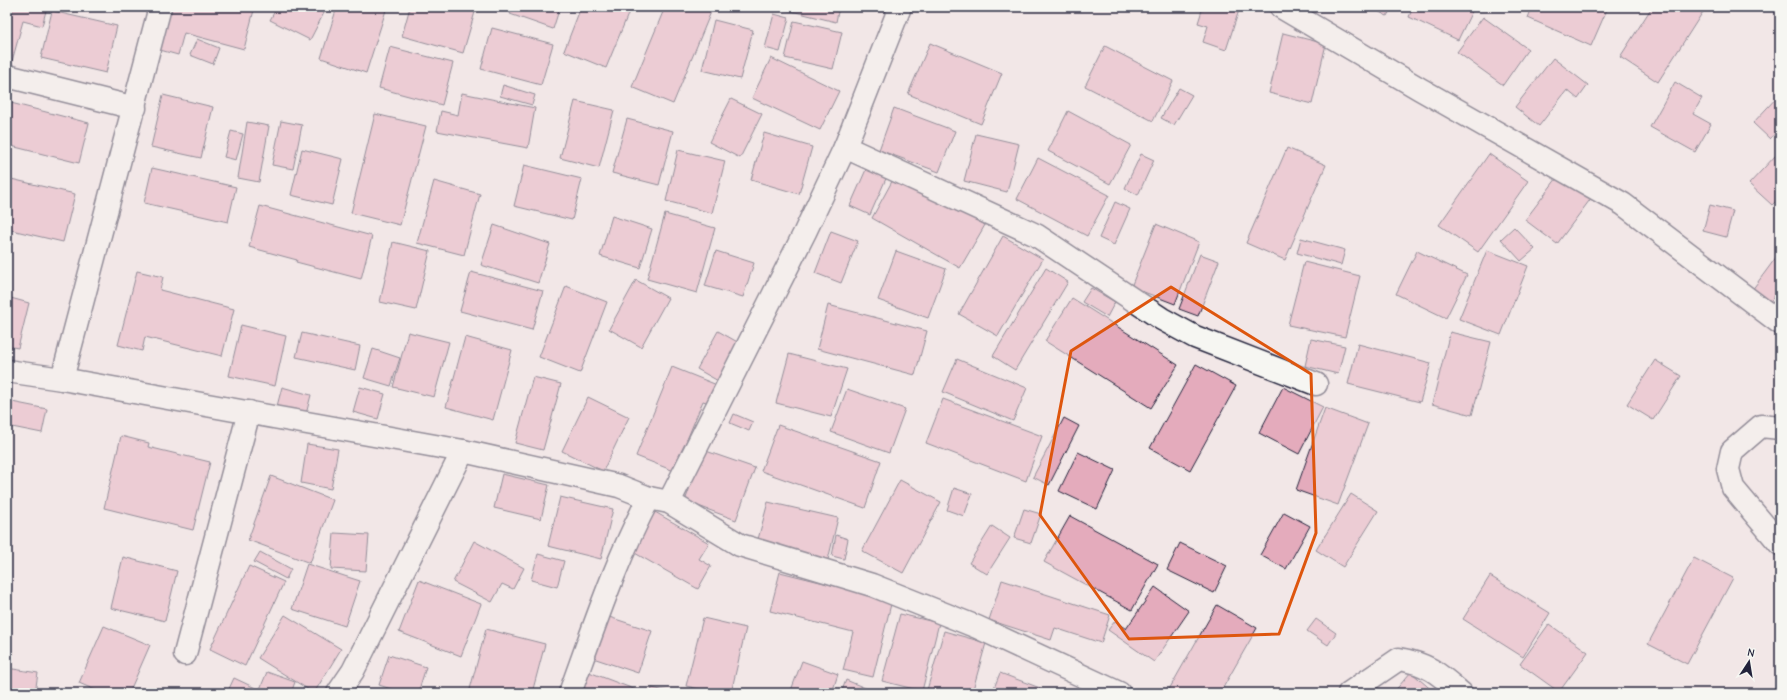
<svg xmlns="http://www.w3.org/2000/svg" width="1787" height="700" font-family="'Comic Neue',sans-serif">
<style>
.building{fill:#e4abbc;stroke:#22223b}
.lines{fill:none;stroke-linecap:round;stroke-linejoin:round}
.minor-casing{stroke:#22223b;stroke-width:25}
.minor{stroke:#f6f6f2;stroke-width:22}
.marked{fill:none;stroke:#de560e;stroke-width:3;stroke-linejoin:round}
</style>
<rect width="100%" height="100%" fill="#f2e7e7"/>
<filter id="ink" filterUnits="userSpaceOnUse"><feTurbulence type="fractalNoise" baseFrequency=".025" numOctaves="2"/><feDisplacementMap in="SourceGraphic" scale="8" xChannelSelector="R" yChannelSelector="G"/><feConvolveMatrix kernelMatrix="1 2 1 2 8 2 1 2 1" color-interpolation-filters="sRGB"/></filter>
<g filter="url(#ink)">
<!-- building -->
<g class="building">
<polygon points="7,7 47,7 42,26 23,21 11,65 7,63"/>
<polygon points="171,7 245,7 254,10 244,49 184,33 178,55 160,50"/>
<polygon points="277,7 327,7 310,40 270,20"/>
<polygon points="337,7 387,7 366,73 321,58"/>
<polygon points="410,7 458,7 475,12 463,53 402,36"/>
<polygon points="513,7 560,7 553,29 510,14"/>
<polygon points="581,7 631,7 606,68 564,51"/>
<polygon points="665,7 713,7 673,104 632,87"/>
<polygon points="775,7 839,7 836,22"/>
<polygon points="1203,7 1240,7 1226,50 1203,42 1208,26 1198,23"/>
<polygon points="1370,7 1392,7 1387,16"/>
<polygon points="1413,7 1474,7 1458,40 1409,17"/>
<polygon points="1532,7 1608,7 1591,46 1528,18"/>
<polygon points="1652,7 1706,7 1658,82 1620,57"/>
<polygon points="52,11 117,26 106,73 41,58"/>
<polygon points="774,14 789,18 780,52 765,48"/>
<polygon points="1483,17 1528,49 1503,85 1457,52"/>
<polygon points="714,20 753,30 740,79 702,70"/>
<polygon points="794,21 842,32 833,69 785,58"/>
<polygon points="492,28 553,44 541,85 481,69"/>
<polygon points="1283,33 1326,44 1312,104 1269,93"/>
<polygon points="197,39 219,48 213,64 190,55"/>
<polygon points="930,43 1002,73 981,124 908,94"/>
<polygon points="1105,46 1173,81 1153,121 1085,86"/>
<polygon points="390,47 453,63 442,105 379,88"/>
<polygon points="771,58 839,91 820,130 752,98"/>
<polygon points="1553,58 1588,85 1578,99 1567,90 1539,126 1515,107"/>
<polygon points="1675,82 1702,98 1693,114 1711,124 1695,152 1650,127"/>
<polygon points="503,85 535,95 532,105 500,96"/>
<polygon points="1179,88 1192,95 1174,125 1161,118"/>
<polygon points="462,93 535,108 528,148 437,131 441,111 458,115"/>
<polygon points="1780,94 1780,128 1770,139 1753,123"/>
<polygon points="163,95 213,107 201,158 151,147"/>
<polygon points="731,99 762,114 740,158 709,142"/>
<polygon points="575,101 614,110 599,168 560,158"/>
<polygon points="7,102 89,123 79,163 7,145"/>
<polygon points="894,108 955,131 939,172 879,150"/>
<polygon points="1068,111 1131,145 1110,184 1048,151"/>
<polygon points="375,114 426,126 400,225 351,213"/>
<polygon points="627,119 673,131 659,185 612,173"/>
<polygon points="281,121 302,125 293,169 272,165"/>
<polygon points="247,122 269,126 259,182 238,178"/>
<polygon points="231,131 243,134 236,160 224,157"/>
<polygon points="764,133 812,147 799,194 751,180"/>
<polygon points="976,134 1019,144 1007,192 964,181"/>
<polygon points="1287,148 1326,165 1285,260 1246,243"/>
<polygon points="302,149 343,159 332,205 291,195"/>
<polygon points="678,150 725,161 712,213 666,201"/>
<polygon points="1141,154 1154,160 1138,195 1125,188"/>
<polygon points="1489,154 1528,181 1478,252 1439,225"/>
<polygon points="1777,154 1780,157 1780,197 1772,205 1749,184"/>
<polygon points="1038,158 1109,195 1087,236 1017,199"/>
<polygon points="524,165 582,179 572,220 514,206"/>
<polygon points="868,165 888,174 870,215 850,206"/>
<polygon points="152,168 236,187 228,222 144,203"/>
<polygon points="896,174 985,225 960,268 872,218"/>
<polygon points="1560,174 1592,197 1557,244 1525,220"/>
<polygon points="7,178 75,194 63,242 7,229"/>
<polygon points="434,181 480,194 464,255 417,243"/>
<polygon points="1115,202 1130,209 1114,245 1099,238"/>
<polygon points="1710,205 1733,211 1726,237 1703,231"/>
<polygon points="260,206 372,236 361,279 296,262 297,260 249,247"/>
<polygon points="665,214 715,228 697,293 647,279"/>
<polygon points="612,216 652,229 640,268 600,256"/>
<polygon points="1156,224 1199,242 1175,304 1131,287"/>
<polygon points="494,225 550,244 538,283 481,265"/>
<polygon points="1514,227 1535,249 1521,261 1501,239"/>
<polygon points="831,231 858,241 841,283 815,273"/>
<polygon points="1003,236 1043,259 998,336 959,314"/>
<polygon points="1301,238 1345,250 1341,265 1297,253"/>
<polygon points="393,242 430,251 416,310 380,302"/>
<polygon points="1487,250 1528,266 1501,335 1459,319"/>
<polygon points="716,251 754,263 743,297 705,286"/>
<polygon points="896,251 946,269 928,318 878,300"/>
<polygon points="1417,251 1467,275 1446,318 1396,294"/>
<polygon points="1780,252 1780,289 1769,303 1752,290"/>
<polygon points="1200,254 1219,261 1198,316 1179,309"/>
<polygon points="1304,262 1360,276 1345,337 1288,325"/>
<polygon points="1046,268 1068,282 1015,370 993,356"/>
<polygon points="137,271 163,277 160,290 234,309 222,356 145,337 142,351 118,345"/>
<polygon points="471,272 543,291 532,330 460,311"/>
<polygon points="636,280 668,298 641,347 609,329"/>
<polygon points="566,286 607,302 580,373 539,357"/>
<polygon points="1091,288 1115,302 1107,317 1082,302"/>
<polygon points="7,297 29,303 18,348 7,346"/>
<polygon points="1072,298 1178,365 1151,408 1045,341"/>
<polygon points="828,305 927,331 915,375 817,349"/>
<polygon points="241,325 286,336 275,386 229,376"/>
<polygon points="718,331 741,344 720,382 697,369"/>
<polygon points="408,332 449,342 434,397 393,387"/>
<polygon points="1450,332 1491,342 1472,415 1432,404"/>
<polygon points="302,333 360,346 355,370 296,357"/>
<polygon points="465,337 512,350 493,420 446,407"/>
<polygon points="1311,339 1345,346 1338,374 1305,366"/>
<polygon points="1358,344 1431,363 1420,402 1348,384"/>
<polygon points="373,349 400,358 391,386 364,378"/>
<polygon points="789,354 847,369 831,417 776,403"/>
<polygon points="957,359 1027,388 1013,421 943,392"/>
<polygon points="1655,360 1681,376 1653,420 1627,404"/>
<polygon points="1196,364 1236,386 1190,470 1150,448"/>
<polygon points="672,367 717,385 709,403 703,401 674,471 636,456"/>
<polygon points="533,377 561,384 543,450 515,443"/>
<polygon points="282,387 311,395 305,418 276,410"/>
<polygon points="360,387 385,394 378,419 353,412"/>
<polygon points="1283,387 1323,407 1299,454 1259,433"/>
<polygon points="847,389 905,409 889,453 831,432"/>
<polygon points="588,397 629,417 603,471 562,451"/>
<polygon points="943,399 1042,436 1026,481 926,443"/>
<polygon points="7,401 47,409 42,433 7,426"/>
<polygon points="1325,408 1368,424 1338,505 1296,490"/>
<polygon points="734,414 753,422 749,431 730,423"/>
<polygon points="1064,418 1079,426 1049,485 1033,477"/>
<polygon points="778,425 881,461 865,508 761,471"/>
<polygon points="121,436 149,443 148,447 210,462 193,530 104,508"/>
<polygon points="307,444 338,449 331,489 301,483"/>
<polygon points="703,450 755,468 736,520 685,501"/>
<polygon points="1078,452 1115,470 1097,509 1059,491"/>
<polygon points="502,474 549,485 541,519 494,508"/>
<polygon points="271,476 333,500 310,563 248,540"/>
<polygon points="900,480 941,502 903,573 862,551"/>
<polygon points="954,488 972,494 964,516 947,510"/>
<polygon points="1351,494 1378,511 1343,567 1316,550"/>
<polygon points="560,497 613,509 601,559 548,546"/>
<polygon points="768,502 838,518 828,560 757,543"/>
<polygon points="1024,509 1041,514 1031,543 1014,538"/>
<polygon points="655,512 709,543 699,559 711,566 698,589 633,552"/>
<polygon points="1284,512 1310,526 1286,569 1260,555"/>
<polygon points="1070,516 1158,564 1132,610 1044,562"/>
<polygon points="992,526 1010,538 987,574 969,563"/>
<polygon points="334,533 369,535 366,571 331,569"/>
<polygon points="836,535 848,539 844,559 832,556"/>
<polygon points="474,541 524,568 513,589 502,584 492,602 453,582"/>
<polygon points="1180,543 1227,566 1214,593 1167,570"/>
<polygon points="260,552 291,569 286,579 254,562"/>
<polygon points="538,554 564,561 557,587 531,580"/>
<polygon points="123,557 177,571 165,621 111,608"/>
<polygon points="1694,558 1733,578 1687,664 1648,644"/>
<polygon points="307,564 360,581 345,626 292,609"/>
<polygon points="249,566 284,582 245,666 210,649"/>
<polygon points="780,572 892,600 873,677 843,670 853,632 770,611"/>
<polygon points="1490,576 1550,613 1523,657 1463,619"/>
<polygon points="419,580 481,604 461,656 399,632"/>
<polygon points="1002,580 1110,615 1101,643 1055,628 1051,640 989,620"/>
<polygon points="1155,587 1189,611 1154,662 1108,630 1115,621 1126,629"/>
<polygon points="1217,605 1257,628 1220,693 1167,693"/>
<polygon points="900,614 939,623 922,691 882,681"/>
<polygon points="285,615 341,649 314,693 258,658"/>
<polygon points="606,616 652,631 638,673 593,658"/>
<polygon points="703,618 746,628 731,693 716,693 686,686"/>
<polygon points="1316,619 1336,633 1328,645 1307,631"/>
<polygon points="1549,624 1588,652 1559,692 1520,664"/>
<polygon points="104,626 150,645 129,693 102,693 79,683"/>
<polygon points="486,629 545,644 532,693 469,693"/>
<polygon points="944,631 986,643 972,693 938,693 927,690"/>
<polygon points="389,655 426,667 418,693 403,693 379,685"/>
<polygon points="802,661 838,674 832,693 790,693"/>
<polygon points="7,668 38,673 35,693 7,693"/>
<polygon points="267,672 295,682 291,693 273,693 260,689"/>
<polygon points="589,672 639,691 638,693 581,693"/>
<polygon points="1411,672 1435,693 1393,693"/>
<polygon points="1000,673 1040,688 1038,693 992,693"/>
<polygon points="234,678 266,693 227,693"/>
<polygon points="846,680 877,693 841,693"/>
<polygon points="652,688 674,693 651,693"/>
</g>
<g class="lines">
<!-- minor casing -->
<g class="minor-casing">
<g id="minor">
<polyline points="1281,7 1420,89 1623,204 1780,323"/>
<polyline points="7,76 135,108"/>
<polyline points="845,147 1036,235 1162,319 1195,337 1316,384"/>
<polyline points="7,371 62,379 463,451 619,486 649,498 669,502 740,545 872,585 977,627 1119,693"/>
<polyline points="62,379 160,7"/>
<polyline points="1780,428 1761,426 1732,451 1728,469 1733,488 1780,544"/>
<polyline points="669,502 805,232 845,147 900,7"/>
<polyline points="185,654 249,412"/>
<polyline points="338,693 353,671 463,451"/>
<path d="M 570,693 C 594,627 616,560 649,498"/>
<path d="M 1349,693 L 1399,659 C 1429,664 1439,674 1461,693"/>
</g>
</g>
<!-- minor -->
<use href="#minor" class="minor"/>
</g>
</g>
<!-- marked area -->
<path d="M0 0H1787V700H0ZM 1171,287 L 1311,374 L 1316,533 L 1279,634 L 1129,639 L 1040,515 L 1071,351 Z" fill="#f2e7e7" fill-opacity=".55" fill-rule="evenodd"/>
<path class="marked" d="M 1171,287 L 1311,374 L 1316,533 L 1279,634 L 1129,639 L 1040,515 L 1071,351 Z"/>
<!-- margin -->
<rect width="1787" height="700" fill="none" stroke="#f6f6f2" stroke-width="24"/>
<rect x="12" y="12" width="1763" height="676" fill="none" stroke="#22223b" stroke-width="1.5" filter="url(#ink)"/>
<!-- north arrow -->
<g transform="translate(1749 662) rotate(12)" stroke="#f6f6f2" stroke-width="3" paint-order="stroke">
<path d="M0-3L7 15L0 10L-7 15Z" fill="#22223b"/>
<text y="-6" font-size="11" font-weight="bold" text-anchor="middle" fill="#22223b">N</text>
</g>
</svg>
